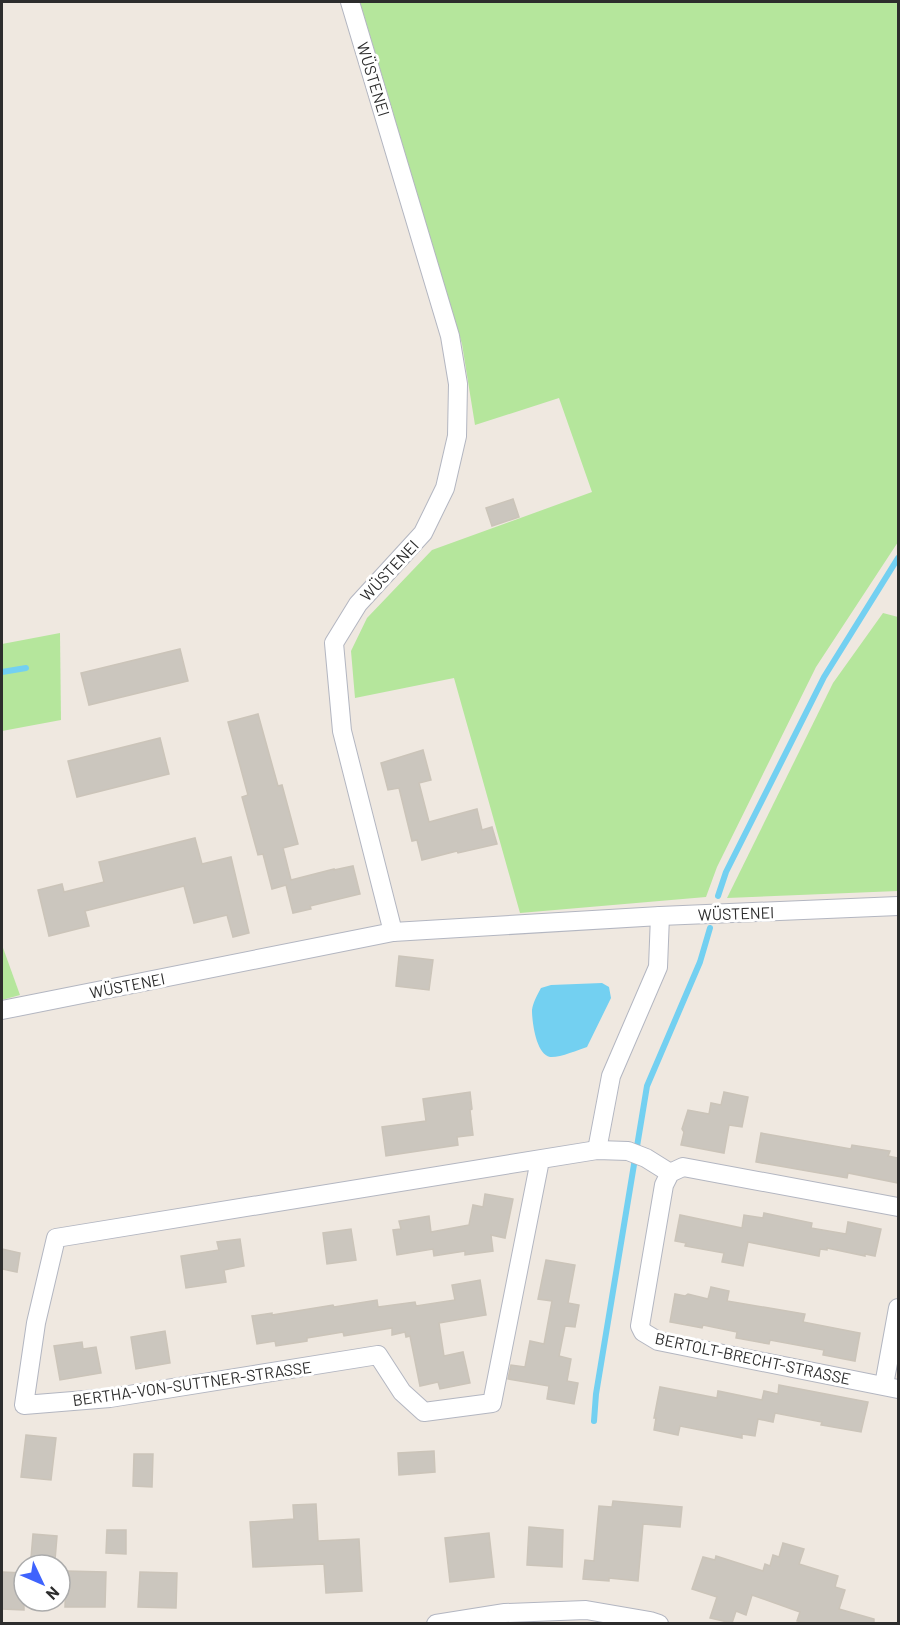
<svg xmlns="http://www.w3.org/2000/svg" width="900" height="1625" font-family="Barlow,sans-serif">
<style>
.green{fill:#b5e69c}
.water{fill:#73d0f1}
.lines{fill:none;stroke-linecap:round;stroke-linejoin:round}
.stream{stroke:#73d0f1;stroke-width:6}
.building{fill:#cbc6be;stroke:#cbc4b9;stroke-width:1.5}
.minor-casing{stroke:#b3b6c1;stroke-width:20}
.minor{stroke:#fff;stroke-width:18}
.labels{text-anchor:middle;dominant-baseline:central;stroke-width:6;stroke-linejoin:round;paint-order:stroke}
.street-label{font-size:16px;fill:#2d2d2d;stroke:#fff}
</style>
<rect width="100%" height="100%" fill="#efe8e0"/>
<!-- green -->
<g class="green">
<polygon points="360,2 898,2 898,542 816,667 717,867 706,897 520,913 454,678 355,698 351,651 367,618 432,550 592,492 559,398 475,425 462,344"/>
<polygon points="883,613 898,617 898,891 727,898 833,683"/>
<polygon points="60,633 61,720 2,731 2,644"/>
<polygon points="2,945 20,995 2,1000"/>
</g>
<!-- water -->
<path class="water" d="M 602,983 L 609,987 L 611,998 L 587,1047 C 578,1050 559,1058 550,1057 C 536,1054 532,1022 532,1010 C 533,1003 537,995 541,988 L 551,985 Z"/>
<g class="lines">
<!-- stream -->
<g class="stream">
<polyline points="2,672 26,668"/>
<polyline points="718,896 726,872 824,677 898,558"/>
<polyline points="594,1421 596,1394 647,1086 700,962 710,928"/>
</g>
</g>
<!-- building -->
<g class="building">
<polygon points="513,499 519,517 492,526 486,508"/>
<polygon points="180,649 188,681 89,705 81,673"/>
<polygon points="258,714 278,786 282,785 298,844 283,848 291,880 334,869 334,870 353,866 360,894 310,906 311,909 293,913 286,885 272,889 263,854 258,855 242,797 248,795 228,722"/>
<polygon points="160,738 169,774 77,797 68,761"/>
<polygon points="423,750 431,780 419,783 429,822 477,809 482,830 492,827 497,844 458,853 457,851 422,860 417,840 412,841 399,788 388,790 381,763"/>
<polygon points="195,838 202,864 231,857 249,933 233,937 227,915 194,923 184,886 85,911 89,926 49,936 38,890 62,884 64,892 104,882 99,862"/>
<polygon points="399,956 433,960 429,990 396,986"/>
<polygon points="470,1092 472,1109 470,1110 473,1135 457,1137 458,1145 386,1156 382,1127 426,1121 423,1099"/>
<polygon points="724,1092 748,1097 742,1127 729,1125 724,1153 681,1145 684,1132 682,1129 688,1110 709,1114 711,1103 721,1105"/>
<polygon points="761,1133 851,1149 852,1145 890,1151 888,1156 898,1158 898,1183 848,1173 847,1178 756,1162"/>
<polygon points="485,1194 513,1199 505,1238 491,1235 493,1251 465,1255 465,1251 434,1256 433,1249 397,1255 393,1230 401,1229 399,1221 429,1216 431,1232 469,1225 473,1205 483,1207"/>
<polygon points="764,1213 812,1223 811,1228 846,1234 848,1222 881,1229 875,1256 865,1254 865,1256 827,1248 827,1250 820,1249 819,1256 748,1242 743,1266 722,1262 724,1253 685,1246 686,1243 675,1241 680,1215 742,1228 744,1215 763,1218"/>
<polygon points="351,1229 356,1260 327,1264 323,1233"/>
<polygon points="240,1239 244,1266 224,1270 226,1282 186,1288 181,1256 219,1250 217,1242"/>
<polygon points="2,1249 20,1253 17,1272 2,1269"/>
<polygon points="546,1260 575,1265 568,1303 579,1305 575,1327 565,1326 559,1356 571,1359 567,1381 578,1383 574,1404 547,1399 549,1386 508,1379 511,1365 525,1367 530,1341 544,1344 552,1301 538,1299"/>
<polygon points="480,1280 486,1315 439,1323 444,1356 463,1352 470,1383 440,1389 438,1382 420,1386 410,1336 406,1337 405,1332 392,1335 392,1328 344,1336 343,1332 307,1338 307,1341 276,1346 275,1341 257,1344 252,1316 272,1313 272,1315 333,1305 334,1307 377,1300 378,1307 415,1302 416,1306 455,1300 452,1285"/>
<polygon points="711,1287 729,1291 727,1301 805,1314 803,1322 860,1333 855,1361 823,1355 824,1350 770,1340 769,1344 736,1338 737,1332 703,1325 702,1328 670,1322 675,1294 685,1296 688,1294 708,1299"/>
<polygon points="165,1331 170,1363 136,1369 131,1337"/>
<polygon points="82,1342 83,1349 96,1347 101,1373 60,1380 54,1346"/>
<polygon points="779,1385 868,1402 861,1432 821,1425 822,1422 775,1413 773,1422 758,1419 755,1436 742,1434 742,1438 680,1426 678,1435 654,1430 656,1418 654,1418 660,1387 717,1398 718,1391 762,1400 764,1391 778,1394"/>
<polygon points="26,1435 56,1438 51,1480 21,1477"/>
<polygon points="434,1451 435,1472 399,1475 398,1453"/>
<polygon points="134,1454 153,1454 152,1487 133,1486"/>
<polygon points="613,1501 682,1507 680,1527 643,1524 638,1581 609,1578 609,1581 583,1579 585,1560 594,1561 599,1506 612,1507"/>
<polygon points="316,1504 318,1541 359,1539 362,1591 326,1593 324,1564 253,1567 250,1522 294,1519 293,1505"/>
<polygon points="529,1527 563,1530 562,1567 527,1565"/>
<polygon points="107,1530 126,1530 126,1554 106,1553"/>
<polygon points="489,1533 494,1577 450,1582 445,1538"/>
<polygon points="33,1534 57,1536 55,1560 31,1558"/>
<polygon points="783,1543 804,1549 799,1564 838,1576 835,1587 845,1590 839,1609 874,1619 874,1623 807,1623 797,1621 800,1612 752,1595 746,1615 736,1611 732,1623 710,1618 717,1597 692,1589 703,1557 715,1560 716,1556 763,1571 765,1564 770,1566 773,1555 779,1557"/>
<polygon points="66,1571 106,1572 105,1607 65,1607"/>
<polygon points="2,1572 24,1573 24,1610 2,1609"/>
<polygon points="140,1572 177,1573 176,1608 138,1607"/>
</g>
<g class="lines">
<!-- minor casing -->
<g class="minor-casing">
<g id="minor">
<polyline points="350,2 450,336 458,384 457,436 445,488 423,533 358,604 334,643 342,731 393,932"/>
<polyline points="2,1010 393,932 660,916 898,906"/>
<polyline points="597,1150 611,1076 658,967 660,916"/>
<polyline points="540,1160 492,1403 424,1412 402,1392 378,1355 110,1398 24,1405 36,1323 56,1238 597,1150 628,1151 646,1158 670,1173"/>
<polyline points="898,1207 683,1167 670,1173 664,1185 640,1326 643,1332 658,1341 898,1389"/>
<polyline points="884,1385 898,1308"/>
<polyline points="436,1624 505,1613 586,1610 650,1621 659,1624"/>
</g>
</g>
<!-- minor -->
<use href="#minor" class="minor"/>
</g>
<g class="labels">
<!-- street labels -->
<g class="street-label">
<text transform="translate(374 79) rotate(73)">WÜSTENEI</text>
<text transform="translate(389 570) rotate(-47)">WÜSTENEI</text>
<text transform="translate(736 913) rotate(-2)">WÜSTENEI</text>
<text transform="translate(127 985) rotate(-11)">WÜSTENEI</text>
<text transform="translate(753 1358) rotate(12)">BERTOLT-BRECHT-STRASSE</text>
<text transform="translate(192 1383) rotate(-8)">BERTHA-VON-SUTTNER-STRASSE</text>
</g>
</g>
<!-- border -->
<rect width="900" height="1625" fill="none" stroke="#2d2d2d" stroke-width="6"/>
<!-- north arrow -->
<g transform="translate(42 1583) rotate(134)"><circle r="28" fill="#ffffff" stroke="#ababab" stroke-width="1.5"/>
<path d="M0-4.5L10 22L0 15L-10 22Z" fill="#3f63fd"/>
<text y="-9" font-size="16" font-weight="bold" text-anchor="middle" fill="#2d2d2d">N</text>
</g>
</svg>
